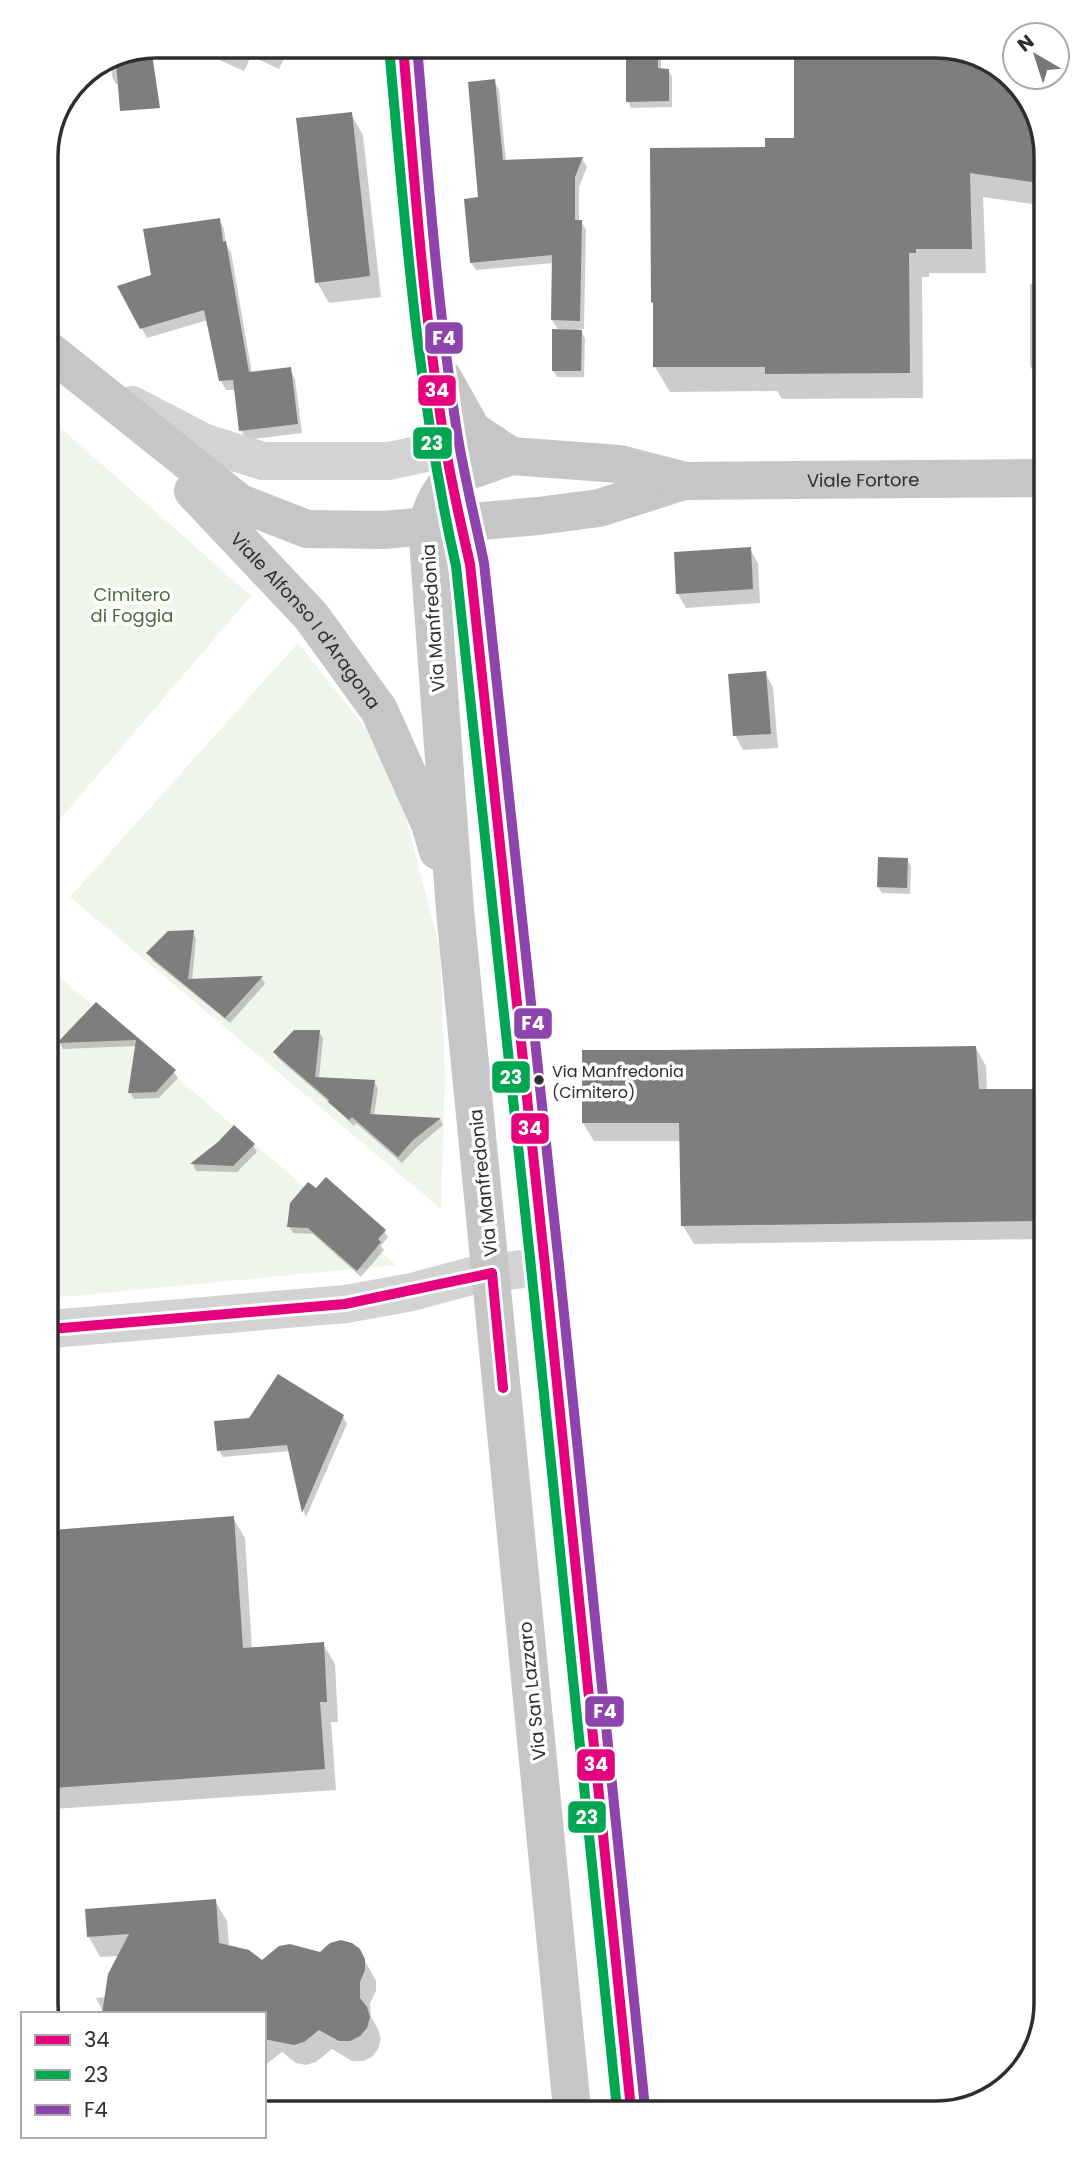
<svg xmlns="http://www.w3.org/2000/svg" width="1092" height="2159" font-family="Poppins,sans-serif">
<style>
.green{fill:#f0f5ec}
.shadow{fill:#0003}
.building{fill:#7e7e7e}
.lines{fill:none;stroke-linecap:round;stroke-linejoin:round}
.minor{stroke:#d3d3d3;stroke-width:38}
.major{stroke:#c6c6c6;stroke-width:38}
.bus-1-casing{stroke:#fff;stroke-width:16}
.bus-2-casing{stroke:#fff;stroke-width:16}
.bus-3-casing{stroke:#fff;stroke-width:16}
.bus-1{stroke:#e5007d;stroke-width:10}
.bus-2{stroke:#00a651;stroke-width:10}
.bus-3{stroke:#8e44ad;stroke-width:10}
.bus-dot{fill:#2e2e2e;stroke:#fff;stroke-width:2.5}
.labels{text-anchor:middle;dominant-baseline:central;stroke-width:7;stroke-linejoin:round;paint-order:stroke}
.bus-label{font-size:16px;fill:#2e2e2e;stroke:#fff;text-anchor:start}
.street-label{font-size:18px;fill:#2e2e2e;stroke:#fff}
.park-label{font-size:18px;fill:#4f6a3b;stroke:#fff}
.rim{fill:none;stroke:#2e2e2e;stroke-width:3.5}
.line-badge{stroke:#fff;stroke-width:2.5}
.badge-label{font-size:19px;text-anchor:middle;font-weight:bold;fill:#fff}
</style>
<rect width="100%" height="100%" fill="#fff"/>
<!-- green -->
<g class="green">
<polygon points="47,416 251,596 49,832"/>
<polygon points="298,643 391,760 440,949 445,1077 441,1209 70,897"/>
<polygon points="49,968 396,1265 51,1298"/>
</g>
<!-- shadow -->
<g class="shadow">
<polygon points="195,46 290,46 279,69 251,56 244,71 199,51"/>
<polygon points="627,46 661,46 661,70 668,70 672,77 672,107 631,108 628,101"/>
<polygon points="795,46 944,46 1003,68 1038,114 1039,205 983,197 986,273 929,273 929,277 922,277 923,398 782,399 777,391 670,392 655,367 767,149 796,140"/>
<polygon points="144,50 147,84 116,84 112,77 111,64"/>
<polygon points="494,81 499,90 506,161 582,159 587,167 579,187 579,221 581,221 586,230 584,329 579,329 585,338 584,377 557,377 553,370 559,331 552,320 553,263 476,270 471,262"/>
<polygon points="351,114 363,135 381,297 329,303 317,282"/>
<polygon points="219,219 224,229 226,244 231,252 252,374 290,369 295,379 302,433 246,440 241,430 236,390 226,390 221,381 208,320 147,338 119,287 153,276"/>
<polygon points="1030,284 1039,284 1039,382 1030,366"/>
<polygon points="750,549 758,563 760,603 686,608 678,594"/>
<polygon points="765,673 773,687 778,748 743,750 735,735"/>
<polygon points="907,860 911,866 910,894 882,893 878,887"/>
<polygon points="193,932 196,939 192,981 262,978 265,984 230,1023 152,960 149,953"/>
<polygon points="96,1004 174,1072 178,1078 159,1098 134,1099 130,1092 137,1046 63,1049 60,1043"/>
<polygon points="319,1032 323,1038 319,1079 374,1082 378,1088 374,1116 440,1119 443,1125 417,1147 402,1163 356,1123 354,1126 331,1104 279,1059 275,1053"/>
<polygon points="976,1048 986,1066 987,1091 1043,1091 1043,1239 694,1244 683,1226 682,1141 594,1141 583,1123"/>
<polygon points="219,1143 253,1145 257,1152 237,1172 196,1171 193,1165"/>
<polygon points="289,1226 384,1231 388,1237 381,1246 384,1250 361,1277 313,1234 293,1233"/>
<polygon points="343,1417 347,1424 306,1517 304,1512 290,1451 223,1457 219,1451"/>
<polygon points="233,1518 245,1538 252,1649 323,1644 335,1664 338,1722 331,1722 336,1790 53,1809 52,1532"/>
<polygon points="215,1901 227,1921 229,1947 262,1962 359,1950 376,1981 376,1991 370,2003 371,2017 378,2029 381,2039 378,2049 372,2057 363,2061 352,2061 332,2049 316,2062 306,2065 296,2063 282,2052 264,2066 264,2014 104,2014 96,1998 106,1997 119,1956 100,1957 89,1937"/>
</g>
<!-- building -->
<g class="building">
<polygon points="626,46 658,46 658,68 669,69 669,101 626,102"/>
<polygon points="794,46 944,46 1003,68 1038,114 1039,183 970,173 972,249 916,249 916,253 909,253 910,373 765,374 765,367 653,367 653,303 651,302 650,148 765,147 765,138 794,138"/>
<polygon points="151,47 160,108 120,111 116,62"/>
<polygon points="495,79 503,160 583,157 575,177 575,220 582,220 580,321 551,320 552,255 470,263 464,199 478,197 468,82"/>
<polygon points="352,112 370,276 315,283 296,118"/>
<polygon points="220,218 223,242 226,241 249,372 291,367 298,424 239,431 233,380 219,381 204,310 140,329 117,286 151,275 143,229"/>
<polygon points="552,329 582,330 581,371 552,371"/>
<polygon points="751,547 753,589 676,594 674,552"/>
<polygon points="766,671 771,734 733,736 728,674"/>
<polygon points="878,857 908,858 907,888 877,887"/>
<polygon points="194,930 188,979 263,976 225,1018 146,953 168,931"/>
<polygon points="96,1002 176,1070 156,1092 128,1093 136,1040 57,1043"/>
<polygon points="294,1030 320,1030 315,1077 375,1080 370,1114 441,1118 413,1140 398,1157 352,1117 349,1120 328,1102 329,1100 273,1052"/>
<polygon points="976,1046 979,1089 1043,1089 1043,1221 681,1226 679,1123 582,1123 582,1050 666,1050"/>
<polygon points="234,1125 255,1144 233,1166 190,1164 218,1142"/>
<polygon points="326,1177 386,1230 378,1239 381,1242 357,1271 308,1228 287,1227 290,1203 308,1182 316,1188"/>
<polygon points="278,1374 344,1415 302,1513 287,1445 217,1451 214,1421 249,1418"/>
<polygon points="234,1516 243,1648 324,1642 327,1702 320,1702 325,1769 53,1788 52,1530"/>
<polygon points="216,1899 219,1943 249,1950 262,1960 279,1946 290,1944 320,1952 330,1943 341,1940 352,1943 360,1949 365,1959 365,1970 360,1982 360,1998 367,2007 370,2017 367,2028 360,2036 350,2041 339,2041 319,2030 304,2042 294,2045 264,2039 264,2014 102,2014 108,1974 129,1934 87,1937 85,1909"/>
</g>
<g class="lines">
<!-- minor -->
<g class="minor">
<polyline points="132,405 205,443 263,461 389,461 445,449"/>
<polyline points="51,1329 346,1304 412,1292 471,1276 545,1266"/>
</g>
<!-- major -->
<g class="major">
<path d="M 403,46 C 419,219 427,395 470,564 L 545,1266 L 631,2109"/>
<polyline points="47,349 240,503 307,529 383,530 538,516 599,508 684,481"/>
<polyline points="443,378 472,430 511,456"/>
<path id="s1" d="M 193,491 L 311,616 L 379,710 L 430,824 L 438,851"/>
<path id="s2" d="M 572,2109 L 455,910 L 427,526 C 432,506 440,487 457,475 L 511,456 L 619,464 L 685,481 L 1040,478"/>
</g>
<!-- bus-1 casing -->
<g class="bus-1-casing">
<g id="bus-1">
<path d="M 403,46 C 414,175 423,305 443,433 C 450,477 460,521 470,564 L 545,1266 L 631,2109"/>
<polyline points="51,1329 345,1304 492,1273 503,1388"/>
</g>
</g>
<!-- bus-2 casing -->
<g class="bus-2-casing">
<path id="bus-2" d="M 389,47 C 405,223 417,393 456,566 L 531,1267 L 617,2109"/>
</g>
<!-- bus-3 casing -->
<g class="bus-3-casing">
<path id="bus-3" d="M 417,46 C 428,175 437,304 457,432 C 464,476 475,519 484,563 L 559,1265 L 645,2108"/>
</g>
<!-- bus-1 -->
<use href="#bus-1" class="bus-1"/>
<!-- bus-2 -->
<use href="#bus-2" class="bus-2"/>
<!-- bus-3 -->
<use href="#bus-3" class="bus-3"/>
</g>
<!-- markers -->
<circle class="bus-dot" cx="539" cy="1080" r="6"/>
<g class="labels">
<!-- bus labels -->
<g class="bus-label">
<text x="552" y="1071">Via Manfredonia<tspan x="552" dy="21">(Cimitero)</tspan></text>
</g>
<!-- street labels -->
<g class="street-label">
<text stroke="none"><textPath href="#s2" startOffset="2062">Viale Fortore</textPath></text>
<text transform="translate(433 618) rotate(-94)">Via Manfredonia</text>
<text stroke="none"><textPath href="#s1" startOffset="172">Viale Alfonso I d'Aragona</textPath></text>
<text transform="translate(483 1183) rotate(-96)">Via Manfredonia</text>
<text transform="translate(532 1691) rotate(-96)">Via San Lazzaro</text>
</g>
<!-- park labels -->
<g class="park-label">
<text x="132" y="594">Cimitero<tspan x="132" dy="21">di Foggia</tspan></text>
</g>
</g>
<!-- crop -->
<path d="M0 0H1092V2159H0ZM156 58H936A98 98 0 0 1 1034 156V2003A98 98 0 0 1 936 2101H156A98 98 0 0 1 58 2003V156A98 98 0 0 1 156 58Z" fill="#fff" fill-rule="evenodd"/>
<path class="rim" d="M156 58H936A98 98 0 0 1 1034 156V2003A98 98 0 0 1 936 2101H156A98 98 0 0 1 58 2003V156A98 98 0 0 1 156 58Z"/>
<g class="line-badge">
<rect x="424" y="321" width="40" height="34" rx="7" fill="#8e44ad"/>
<rect x="417" y="374" width="40" height="33" rx="7" fill="#e5007d"/>
<rect x="412" y="426" width="41" height="34" rx="7" fill="#00a651"/>
<rect x="513" y="1007" width="40" height="33" rx="7" fill="#8e44ad"/>
<rect x="491" y="1060" width="40" height="34" rx="7" fill="#00a651"/>
<rect x="510" y="1112" width="40" height="33" rx="7" fill="#e5007d"/>
<rect x="584" y="1695" width="41" height="33" rx="7" fill="#8e44ad"/>
<rect x="576" y="1748" width="40" height="34" rx="7" fill="#e5007d"/>
<rect x="567" y="1800" width="40" height="34" rx="7" fill="#00a651"/>
</g>
<g class="badge-label">
<text x="444" y="345">F4</text>
<text x="437" y="397">34</text>
<text x="432" y="450">23</text>
<text x="533" y="1030">F4</text>
<text x="511" y="1084">23</text>
<text x="530" y="1135">34</text>
<text x="605" y="1718">F4</text>
<text x="596" y="1771">34</text>
<text x="587" y="1824">23</text>
</g>
<!-- legend -->
<rect x="21" y="2012" width="245" height="126" fill="#ffffff" stroke="#ababab" stroke-width="2"/>
<rect x="35" y="2035" width="35" height="10" fill="#e5007d" stroke="#ababab" stroke-width="2"/>
<text x="84" y="2047" font-size="21" fill="#2e2e2e">34</text>
<rect x="35" y="2070" width="35" height="10" fill="#00a651" stroke="#ababab" stroke-width="2"/>
<text x="84" y="2082" font-size="21" fill="#2e2e2e">23</text>
<rect x="35" y="2105" width="35" height="10" fill="#8e44ad" stroke="#ababab" stroke-width="2"/>
<text x="84" y="2117" font-size="21" fill="#2e2e2e">F4</text>
<!-- north arrow -->
<g transform="translate(1036 56) rotate(321)"><circle r="33" fill="#ffffff" stroke="#ababab" stroke-width="2"/>
<path d="M0-5L12 26L0 18L-12 26Z" fill="#777777"/>
<text y="-10" font-size="19" font-weight="bold" text-anchor="middle" fill="#2e2e2e">N</text>
</g>
</svg>
